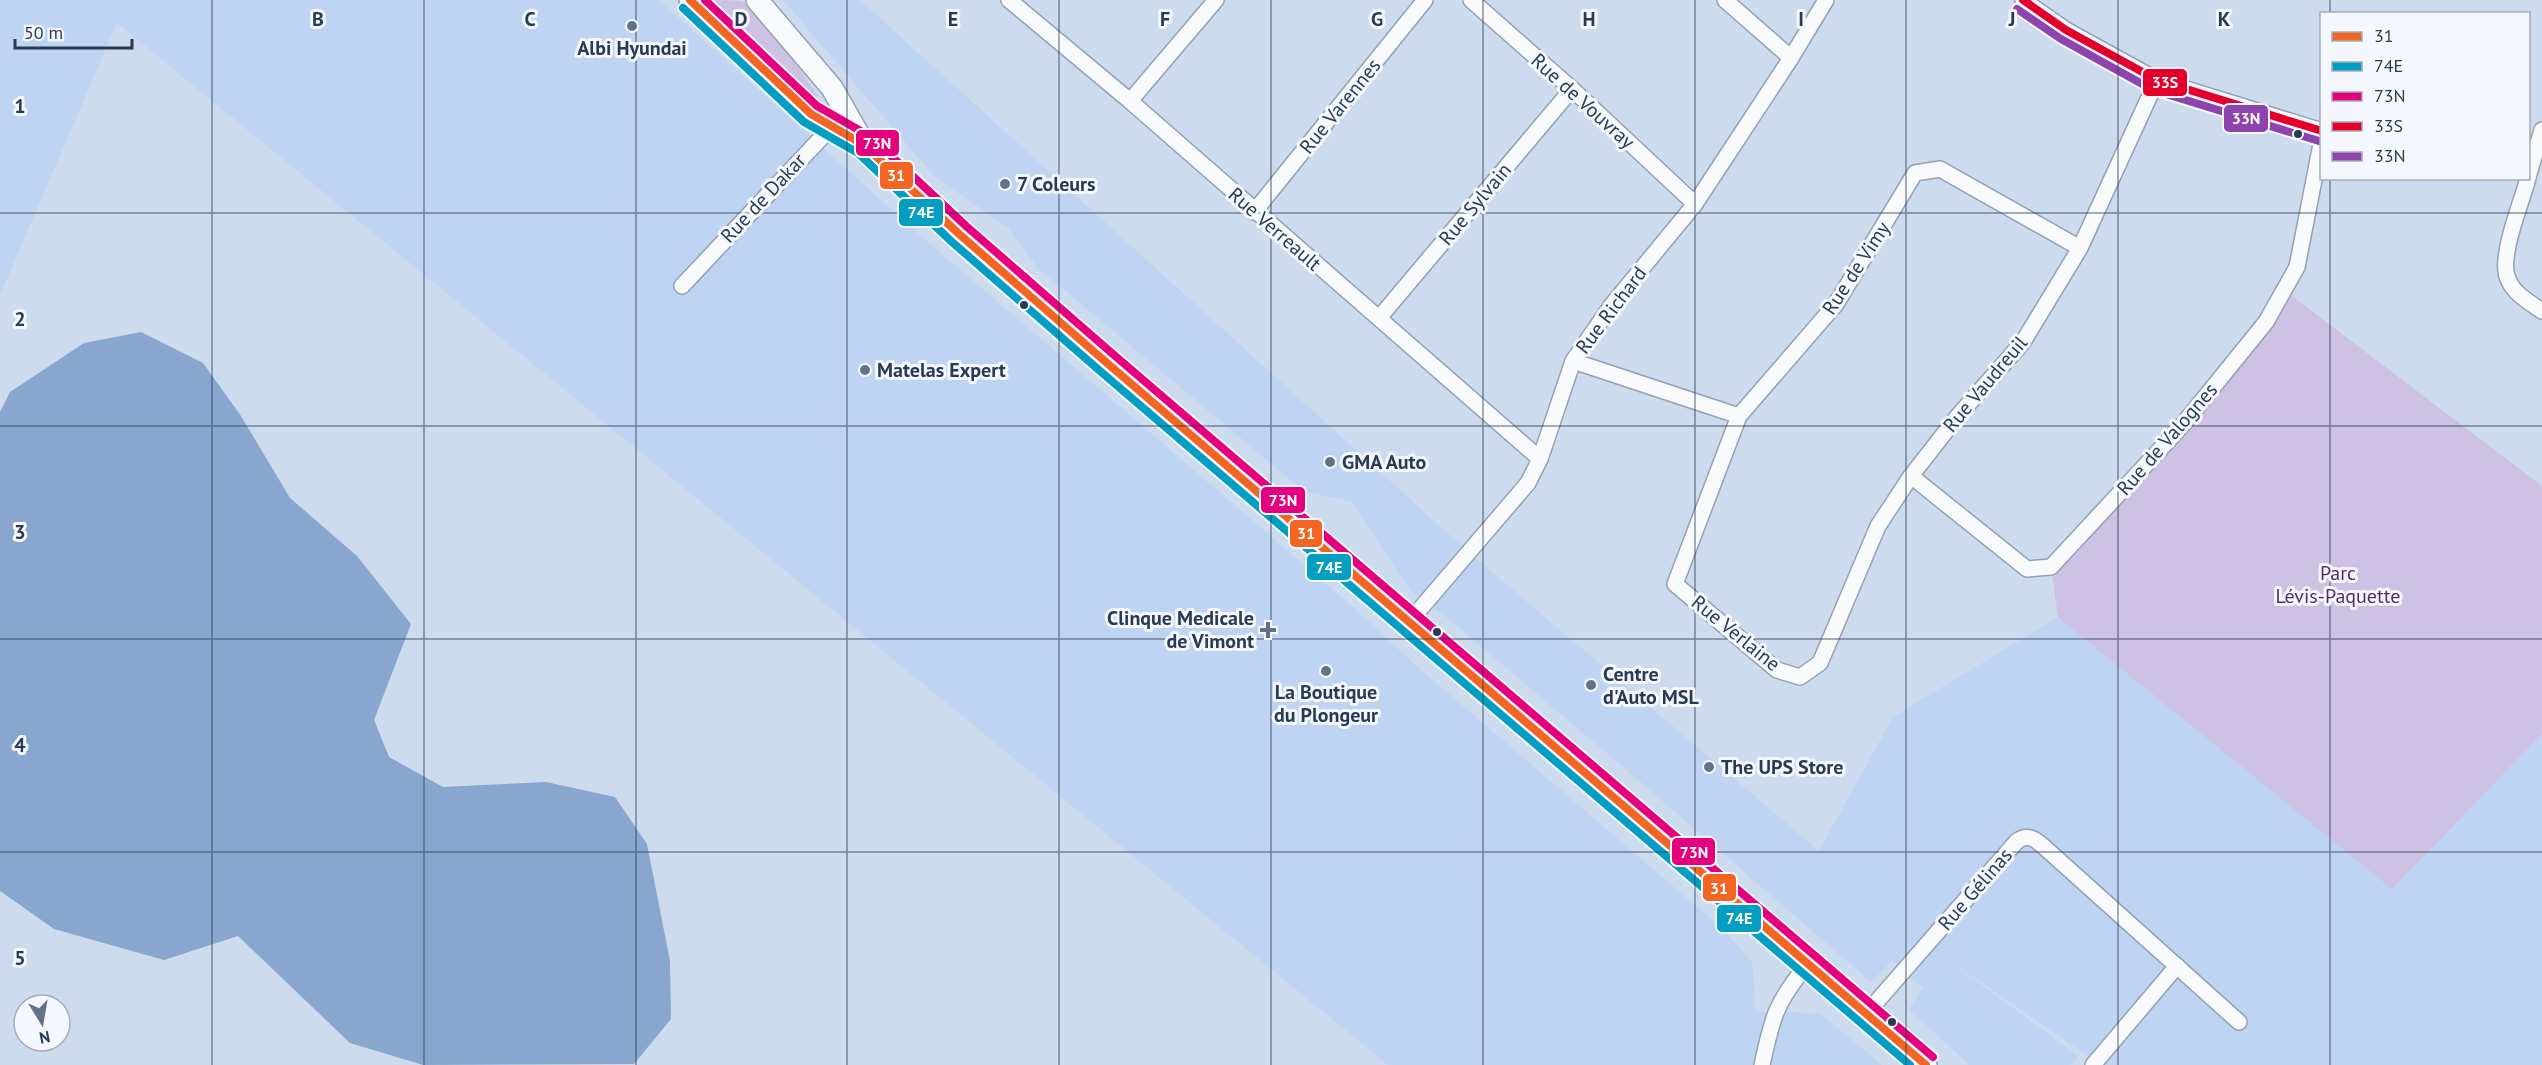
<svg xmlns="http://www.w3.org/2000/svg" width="2542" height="1065" font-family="'PT Sans',sans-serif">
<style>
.built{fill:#bed4f2}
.green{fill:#cdc2e4}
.water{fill:#88a6ce}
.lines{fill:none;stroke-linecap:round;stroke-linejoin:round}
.minor-casing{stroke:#92a1b3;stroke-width:18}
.secondary-casing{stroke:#92a1b3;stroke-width:24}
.minor{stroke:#f8fafc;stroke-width:15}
.secondary{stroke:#f8fafc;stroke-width:21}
.bus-1-casing{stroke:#f4f8fe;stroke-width:12}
.bus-2-casing{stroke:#f4f8fe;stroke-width:12}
.bus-3-casing{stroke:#f4f8fe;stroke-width:12}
.bus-4-casing{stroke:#f4f8fe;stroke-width:12}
.bus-5-casing{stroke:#f4f8fe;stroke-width:12}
.bus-1{stroke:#f26522;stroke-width:8}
.bus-2{stroke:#049ec2;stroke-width:8}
.bus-3{stroke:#e5007d;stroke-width:8}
.bus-4{stroke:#e4002b;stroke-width:8}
.bus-5{stroke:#8e44ad;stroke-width:8}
.grid{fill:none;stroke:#293b52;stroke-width:1.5;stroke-opacity:0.55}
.poi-dot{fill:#627389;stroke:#f4f8fe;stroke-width:2}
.bus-dot{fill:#293b52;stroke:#f4f8fe;stroke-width:2}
.labels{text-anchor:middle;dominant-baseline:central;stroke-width:6;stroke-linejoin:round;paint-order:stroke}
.poi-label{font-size:20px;font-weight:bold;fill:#293b52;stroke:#f4f8fe;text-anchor:start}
.street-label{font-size:20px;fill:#293b52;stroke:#f4f8fe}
.park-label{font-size:20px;fill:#582a6b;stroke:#f4f8fe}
.grid-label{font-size:20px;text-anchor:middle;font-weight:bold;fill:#293b52;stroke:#f4f8fe;stroke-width:6;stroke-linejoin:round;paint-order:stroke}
.line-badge{stroke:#f4f8fe;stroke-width:2}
.badge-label{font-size:16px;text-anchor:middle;font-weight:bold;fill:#fff}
</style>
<rect width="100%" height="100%" fill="#cddbee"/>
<!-- built -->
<g class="built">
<polygon points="0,0 659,0 922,237 1345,600 1420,669 1725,931 1752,962 1756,1012 1820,1013 1882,1065 1388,1065 117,23 0,295"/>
<polygon points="783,0 860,0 1464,548 1819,851 1893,717 2058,617 2151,685 2392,888 2542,734 2542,1065 2101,1065 1944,957 2078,1056 2071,1065 1969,1065 1909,1009 1923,988 1892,961 1871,982 1636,778 1445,616 1410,590 1352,502 1304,491 1038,268 1008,228 934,176"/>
</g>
<!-- green -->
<g class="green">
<path d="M 703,0 C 714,0 732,0 741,1 C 760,9 805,77 818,96 L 812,102 Z"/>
<polygon points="2284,290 2542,486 2542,734 2392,889 2058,617 2051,567 2266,322"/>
</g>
<!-- water -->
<polygon class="water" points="141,332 203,363 241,416 290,498 357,556 411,624 374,720 389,757 443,787 546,782 615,797 647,844 670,961 671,1019 634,1064 423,1065 350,1043 238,936 164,960 54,929 0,891 0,412 10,392 84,343"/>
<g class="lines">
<!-- minor casing -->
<g class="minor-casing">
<g id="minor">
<polyline points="1009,0 1130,101 1540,459"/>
<polyline points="1471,0 1572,89 1695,204"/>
<polyline points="1725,0 1791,58"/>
<polyline points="2023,0 2066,30 2157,80 2322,131"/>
<polyline points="1130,101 1216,0"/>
<polyline points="2528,177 2542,130"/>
<path d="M 2528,178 C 2522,202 2498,258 2508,279 C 2514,294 2529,302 2542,311"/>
<polyline points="1254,212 1425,0"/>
<polyline points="2080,248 1940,169 1915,173 1836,304 1739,416 1675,584 1777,670 1800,677 1820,663 1878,526 1911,476 1957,417 2023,342 2080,248 2157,80"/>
<polyline points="682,286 838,120"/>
<polyline points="1379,318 1572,89"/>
<polyline points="1573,361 1739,416"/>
<polyline points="1911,476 2027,569 2051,567 2180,428 2266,322 2297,267 2322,139"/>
<polyline points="1409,622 1528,483 1540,459 1573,361 1611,306 1695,204 1791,58 1826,0"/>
<path d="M 1866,1014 L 2017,841 C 2027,834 2034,838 2043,846 L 2239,1022"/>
<path d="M 1762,1065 C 1772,1018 1776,1002 1807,965"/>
<polyline points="2093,1065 2177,966"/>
</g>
</g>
<!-- secondary casing -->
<g class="secondary-casing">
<g id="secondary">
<polyline points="690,0 811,114 864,145 959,234 1107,363 1926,1065"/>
<polyline points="757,0 832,88 864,144"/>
</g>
</g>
<!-- minor -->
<use href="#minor" class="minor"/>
<!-- secondary -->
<use href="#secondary" class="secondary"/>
<!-- bus-1 casing -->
<g class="bus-1-casing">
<polyline id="bus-1" points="690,0 811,114 864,145 959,234 1107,363 1926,1065"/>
</g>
<!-- bus-2 casing -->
<g class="bus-2-casing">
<polyline id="bus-2" points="683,8 804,122 858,153 952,242 1100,371 1910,1065"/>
</g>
<!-- bus-3 casing -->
<g class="bus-3-casing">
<polyline id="bus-3" points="705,0 817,106 871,137 966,226 1114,355 1933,1057"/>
</g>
<!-- bus-4 casing -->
<g class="bus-4-casing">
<polyline id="bus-4" points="2023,0 2066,30 2157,80 2322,131"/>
</g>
<!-- bus-5 casing -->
<g class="bus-5-casing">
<polyline id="bus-5" points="2017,9 2061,39 2153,90 2319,141"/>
</g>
<!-- bus-1 -->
<use href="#bus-1" class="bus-1"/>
<!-- bus-2 -->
<use href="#bus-2" class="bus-2"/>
<!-- bus-3 -->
<use href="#bus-3" class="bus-3"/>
<!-- bus-4 -->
<use href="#bus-4" class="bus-4"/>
<!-- bus-5 -->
<use href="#bus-5" class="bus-5"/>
</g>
<!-- grid -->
<path class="grid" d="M 212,0 L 212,1065M 424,0 L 424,1065M 636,0 L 636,1065M 847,0 L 847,1065M 1059,0 L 1059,1065M 1271,0 L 1271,1065M 1483,0 L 1483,1065M 1695,0 L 1695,1065M 1906,0 L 1906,1065M 2118,0 L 2118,1065M 2330,0 L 2330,14M 2330,178 L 2330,1065M 0,213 L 2542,213M 0,426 L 2542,426M 0,639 L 2542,639M 0,852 L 2542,852"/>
<!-- markers -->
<g class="poi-dot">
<circle cx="632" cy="26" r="6"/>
<circle cx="1005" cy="184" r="6"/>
<circle cx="865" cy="370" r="6"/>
<circle cx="1330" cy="462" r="6"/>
<path d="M1265 621h6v6h6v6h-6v6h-6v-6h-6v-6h6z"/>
<circle cx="1326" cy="671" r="6"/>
<circle cx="1591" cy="685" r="6"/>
<circle cx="1709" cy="767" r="6"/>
</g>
<g class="bus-dot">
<circle cx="2298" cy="134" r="5"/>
<circle cx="1024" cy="305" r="5"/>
<circle cx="1437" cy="632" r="5"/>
<circle cx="1892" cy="1022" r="5"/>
</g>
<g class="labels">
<!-- poi labels -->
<g class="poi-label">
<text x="632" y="48" text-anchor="middle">Albi Hyundai</text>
<text x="1017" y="184">7 Coleurs</text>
<text x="877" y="370">Matelas Expert</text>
<text x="1342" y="462">GMA Auto</text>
<text x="1254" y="618" text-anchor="end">Clinque Medicale<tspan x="1254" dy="23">de Vimont</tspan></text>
<text x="1603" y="674">Centre<tspan x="1603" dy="23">d'Auto MSL</tspan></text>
<text x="1326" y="692" text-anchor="middle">La Boutique<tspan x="1326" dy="23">du Plongeur</tspan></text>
<text x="1721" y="767">The UPS Store</text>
</g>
<!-- street labels -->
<g class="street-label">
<text transform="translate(1583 101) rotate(42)">Rue de Vouvray</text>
<text transform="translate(1340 106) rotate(-51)">Rue Varennes</text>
<text transform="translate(763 198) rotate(-47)">Rue de Dakar</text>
<text transform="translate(1475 204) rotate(-50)">Rue Sylvain</text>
<text transform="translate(1275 229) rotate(41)">Rue Verreault</text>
<text transform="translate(1856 268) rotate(-57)">Rue de Vimy</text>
<text transform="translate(1611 310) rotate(-53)">Rue Richard</text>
<text transform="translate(1985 384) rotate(-50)">Rue Vaudreuil</text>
<text transform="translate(2167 439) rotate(-49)">Rue de Valognes</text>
<text transform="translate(1736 633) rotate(39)">Rue Verlaine</text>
<text transform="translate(1975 889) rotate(-49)">Rue Gélinas</text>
</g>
<!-- park labels -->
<g class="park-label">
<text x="2338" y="573">Parc<tspan x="2338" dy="23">Lévis-Paquette</tspan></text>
</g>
</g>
<g class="grid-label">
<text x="318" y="26">B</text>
<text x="530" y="26">C</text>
<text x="741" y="26">D</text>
<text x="953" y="26">E</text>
<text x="1165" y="26">F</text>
<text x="1377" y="26">G</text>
<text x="1589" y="26">H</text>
<text x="1801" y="26">I</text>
<text x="2012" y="26">J</text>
<text x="2224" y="26">K</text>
<text x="20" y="113">1</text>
<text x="20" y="326">2</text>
<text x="20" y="539">3</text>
<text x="20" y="752">4</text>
<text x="20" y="965">5</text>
</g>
<g class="line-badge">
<rect x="2142" y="68" width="46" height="29" rx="6" fill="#e4002b"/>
<rect x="2223" y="104" width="46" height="29" rx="6" fill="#8e44ad"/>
<rect x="855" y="129" width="45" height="28" rx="6" fill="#e5007d"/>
<rect x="879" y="161" width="35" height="29" rx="6" fill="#f26522"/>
<rect x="898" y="198" width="46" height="29" rx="6" fill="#049ec2"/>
<rect x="1260" y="486" width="46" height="28" rx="6" fill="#e5007d"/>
<rect x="1289" y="519" width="34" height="29" rx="6" fill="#f26522"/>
<rect x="1306" y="553" width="46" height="28" rx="6" fill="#049ec2"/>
<rect x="1671" y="837" width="45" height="29" rx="6" fill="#e5007d"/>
<rect x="1702" y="873" width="35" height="29" rx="6" fill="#f26522"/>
<rect x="1716" y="904" width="46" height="29" rx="6" fill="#049ec2"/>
</g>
<g class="badge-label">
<text x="2165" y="88">33S</text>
<text x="2246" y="124">33N</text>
<text x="877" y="149">73N</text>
<text x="896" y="181">31</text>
<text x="921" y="218">74E</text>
<text x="1283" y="506">73N</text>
<text x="1306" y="539">31</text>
<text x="1329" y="573">74E</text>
<text x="1694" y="858">73N</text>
<text x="1719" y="894">31</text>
<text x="1739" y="924">74E</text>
</g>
<!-- legend -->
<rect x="2320" y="12" width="210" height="168" fill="#f4f8fe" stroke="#a3acb9" stroke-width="1.5"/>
<rect x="2332" y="32" width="30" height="9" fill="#f26522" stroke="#a3acb9" stroke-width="1.5"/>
<text x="2374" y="42" font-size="18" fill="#293b52">31</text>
<rect x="2332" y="62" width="30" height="9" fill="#049ec2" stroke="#a3acb9" stroke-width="1.5"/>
<text x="2374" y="72" font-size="18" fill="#293b52">74E</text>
<rect x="2332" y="92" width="30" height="9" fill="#e5007d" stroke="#a3acb9" stroke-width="1.5"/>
<text x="2374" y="102" font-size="18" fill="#293b52">73N</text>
<rect x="2332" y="122" width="30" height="9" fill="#e4002b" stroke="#a3acb9" stroke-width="1.5"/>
<text x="2374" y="132" font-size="18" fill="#293b52">33S</text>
<rect x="2332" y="152" width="30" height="9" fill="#8e44ad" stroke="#a3acb9" stroke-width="1.5"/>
<text x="2374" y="162" font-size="18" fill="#293b52">33N</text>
<!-- north arrow -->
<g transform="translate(42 1023) rotate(169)"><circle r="28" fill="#f4f8fe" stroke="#a3acb9" stroke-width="1.5"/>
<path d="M0-4.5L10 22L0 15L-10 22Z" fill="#627389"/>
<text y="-9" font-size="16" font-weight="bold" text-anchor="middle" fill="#293b52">N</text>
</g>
<!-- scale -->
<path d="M15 39v9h117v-9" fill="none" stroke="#293b52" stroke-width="3"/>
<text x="24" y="39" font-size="18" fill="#293b52" stroke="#f4f8fe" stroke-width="4.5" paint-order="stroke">50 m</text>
</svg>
